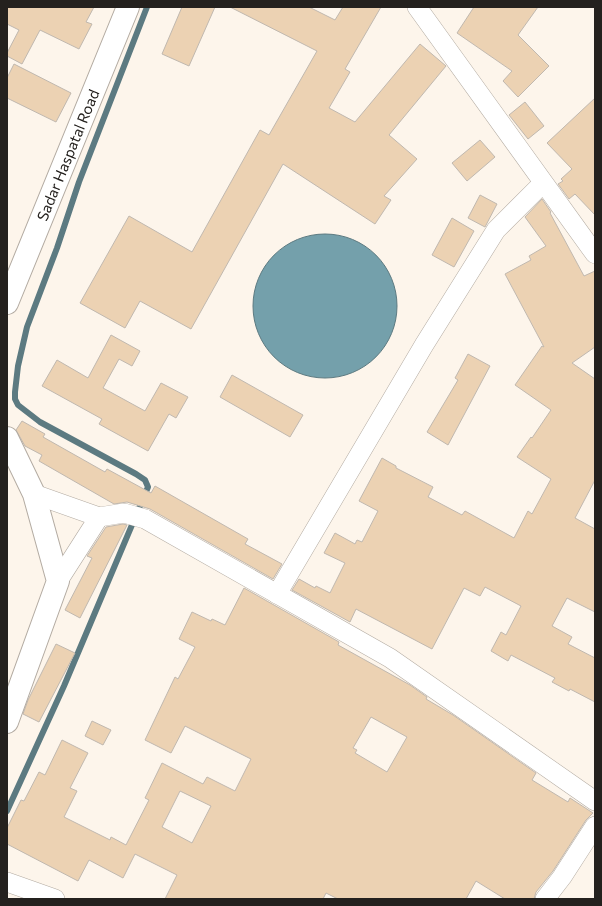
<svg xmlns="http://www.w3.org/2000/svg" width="602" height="906" font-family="Commissioner,sans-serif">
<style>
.water{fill:#74a0ab;stroke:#5c7a81}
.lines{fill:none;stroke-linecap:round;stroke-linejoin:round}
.stream{stroke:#5c7a81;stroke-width:6}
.building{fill:#ecd2b3;stroke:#c0b8af;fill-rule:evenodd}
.minor-casing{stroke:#b3aba2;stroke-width:20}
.tertiary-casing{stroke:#b3aba2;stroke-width:24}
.minor{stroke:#fff;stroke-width:19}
.tertiary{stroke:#fff;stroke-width:22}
.labels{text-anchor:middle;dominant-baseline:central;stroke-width:3.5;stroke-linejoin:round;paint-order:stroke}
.street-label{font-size:15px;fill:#24211e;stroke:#fdf5eb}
</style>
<rect width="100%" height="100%" fill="#fdf5eb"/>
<!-- water -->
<circle class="water" cx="325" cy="306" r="72"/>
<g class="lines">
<!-- stream -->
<polyline class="stream" points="7,811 64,686 148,487 145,480 136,474 40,422 18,405 15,399 15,392 18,366 27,327 57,248 79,182 147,7"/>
</g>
<!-- building -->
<g class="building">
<polygon points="7,7 94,7 86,22 92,24 79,49 40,30 22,64 7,56 7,53 19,30 7,24"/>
<polygon points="182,7 215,7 189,66 162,54"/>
<polygon points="230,7 309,7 335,20 343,7 381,7 345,69 350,72 329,108 355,122 420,44 446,66 389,135 417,159 384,196 391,200 375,224 283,164 191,329 140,301 125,328 80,303 129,216 192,252 260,130 269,135 317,51"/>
<polygon points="474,7 538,7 518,35 549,66 518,97 503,81 512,71 457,33"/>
<polygon points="14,64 71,93 56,122 7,98 7,78"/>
<polygon points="595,98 595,215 575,194 569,199 558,184 563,181 561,179 572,169 547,143"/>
<polygon points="525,102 544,126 528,139 509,115"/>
<polygon points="480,140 495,157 467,181 452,163"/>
<polygon points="480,195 497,204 485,227 468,218"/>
<polygon points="542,199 551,212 550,213 584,276 595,271 595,347 572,363 595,379 595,480 575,518 595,529 595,612 567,598 552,626 572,637 568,644 595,658 595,702 570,689 569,691 552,682 555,678 511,655 508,661 491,651 501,632 506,635 521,606 485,587 480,596 464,588 432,649 356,609 350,622 292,590 299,579 315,588 316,586 330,593 345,563 324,553 335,533 355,544 357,540 362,542 378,511 359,501 382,458 396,466 396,468 433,487 428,497 462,515 465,511 514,538 528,511 532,514 551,479 517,457 531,437 532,438 551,410 515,385 542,346 544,347 505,274 531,260 529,256 546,246 525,217"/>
<polygon points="452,218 474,231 454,267 432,255"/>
<polygon points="111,335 140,351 132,366 119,359 103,388 145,411 161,383 188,397 176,418 169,414 148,451 99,424 102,419 42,386 57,360 88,378"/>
<polygon points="468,354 490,366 448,445 427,432 458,380 455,378"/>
<polygon points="232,375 303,415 290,437 220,397"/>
<polygon points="22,421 45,434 43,437 105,472 107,469 151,493 155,486 248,539 245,544 282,564 273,579 150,509 127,502 114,504 39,461 42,455 25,446 16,430"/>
<polygon points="123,524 127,525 80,618 65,610 92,558 87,556 106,527"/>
<path d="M 244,588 L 339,642 L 338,645 L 410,685 L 427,697 L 426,699 L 453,715 L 536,773 L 532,780 L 568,802 L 570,798 L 593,813 L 586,820 L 553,871 L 536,892 L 534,899 L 505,899 L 476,881 L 466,899 L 338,899 L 326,893 L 323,899 L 165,899 L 177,875 L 135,854 L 123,878 L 89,860 L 78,881 L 7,844 L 7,828 L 21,800 L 24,801 L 39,772 L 45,775 L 62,740 L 88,753 L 70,788 L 77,791 L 64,817 L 110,840 L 111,837 L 126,845 L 149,800 L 145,798 L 162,763 L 203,784 L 207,777 L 235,791 L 251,759 L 185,726 L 171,753 L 145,740 L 175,677 L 178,679 L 195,647 L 179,639 L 192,612 L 211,621 L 212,619 L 225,625 ZM 371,717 L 407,737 L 387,772 L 355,753 L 357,750 L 353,748 ZM 180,791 L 211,806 L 192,843 L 162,827 Z"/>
<polygon points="56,644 75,653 39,722 23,714 28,700"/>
<polygon points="92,721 111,730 103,745 85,736"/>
</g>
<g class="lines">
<!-- minor casing -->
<g class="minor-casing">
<g id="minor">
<polyline points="417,7 595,254"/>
<polyline points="34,494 99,517 124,513 145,519 390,658 595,801"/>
<polyline points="58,581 99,517"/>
<polyline points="277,594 424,345 496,230 543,183"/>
<polyline points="7,882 55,899"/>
<polyline points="545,899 562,877 595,826"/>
</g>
</g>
<!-- tertiary casing -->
<g class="tertiary-casing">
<g id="tertiary">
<path id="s1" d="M 7,303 L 128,7"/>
<polyline points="7,438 34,494 58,581 7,722"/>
</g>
</g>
<!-- minor -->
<use href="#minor" class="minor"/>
<!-- tertiary -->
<use href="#tertiary" class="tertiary"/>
</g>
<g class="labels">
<!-- street labels -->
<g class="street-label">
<text stroke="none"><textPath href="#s1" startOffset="160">Sadar Haspatal Road</textPath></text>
</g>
</g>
<!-- border -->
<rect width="602" height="906" fill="none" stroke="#24211e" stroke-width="16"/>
</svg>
